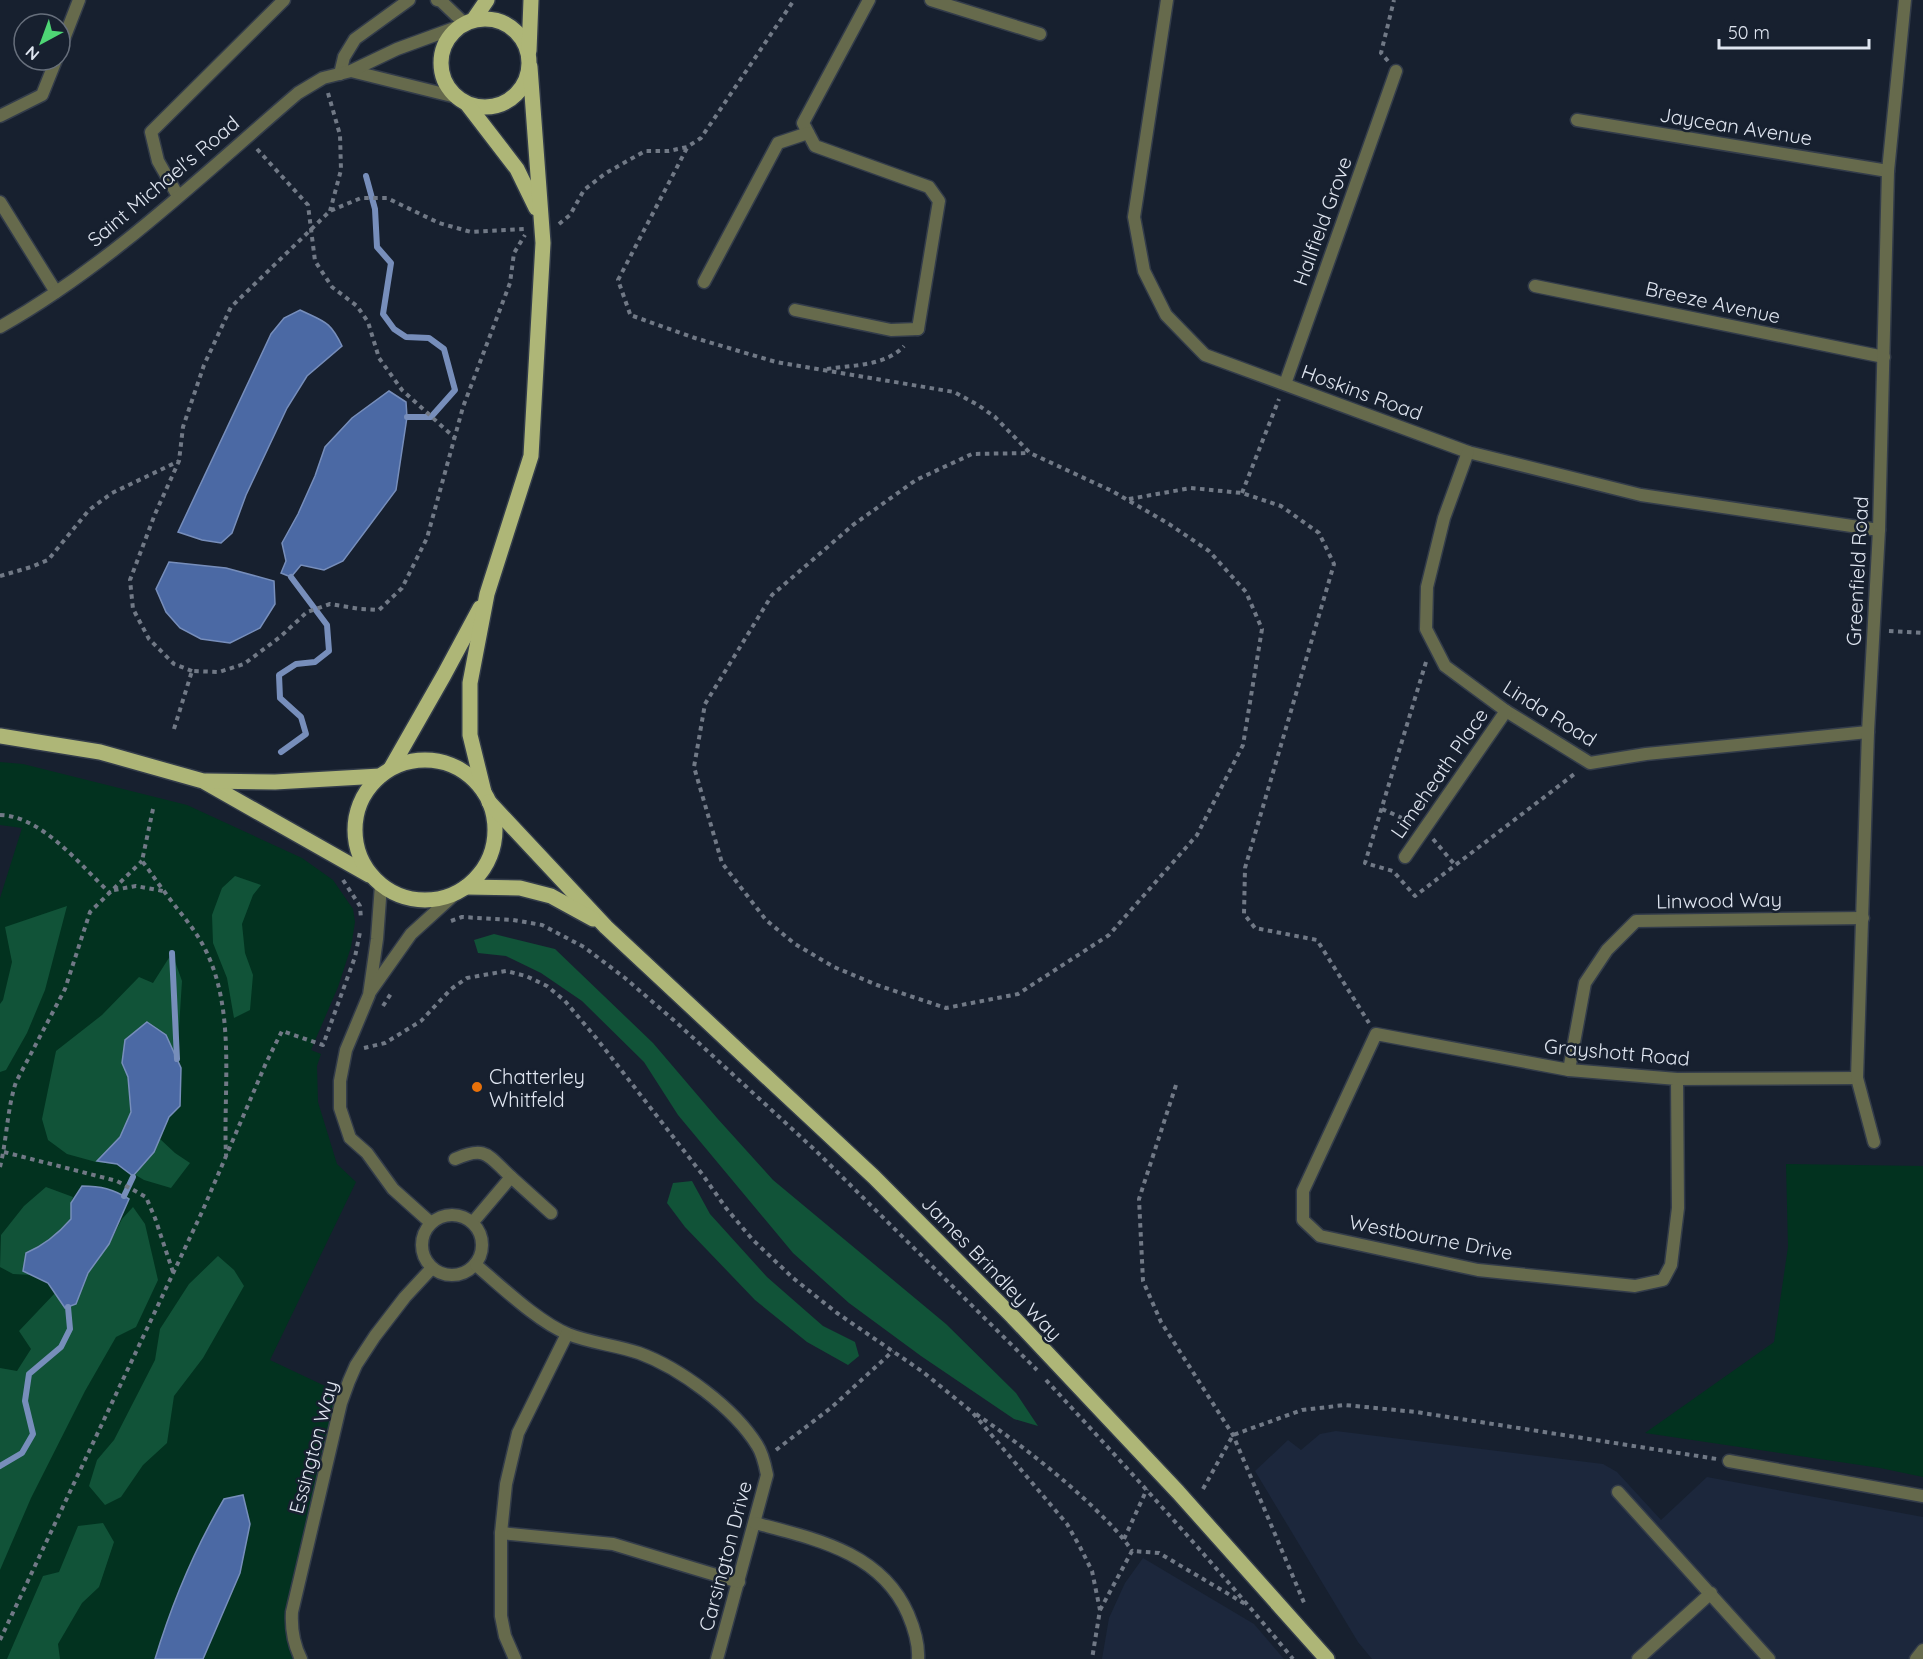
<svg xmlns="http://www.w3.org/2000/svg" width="1923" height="1659" font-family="Quicksand,sans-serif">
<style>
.built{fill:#1c273c}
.green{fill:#02321f}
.forest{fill:#115338}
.water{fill:#4b69a4;stroke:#778ebb;stroke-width:1.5}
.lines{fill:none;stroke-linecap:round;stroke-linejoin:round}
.stream{stroke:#778ebb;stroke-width:6}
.service-casing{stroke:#333c4a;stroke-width:15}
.minor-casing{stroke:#333c4a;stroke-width:15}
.tertiary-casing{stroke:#333c4a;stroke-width:15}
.primary-casing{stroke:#333c4a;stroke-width:18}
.path{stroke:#717986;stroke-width:4;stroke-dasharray:4.5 4.5;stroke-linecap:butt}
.service{stroke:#666a4c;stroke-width:12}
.minor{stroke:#666a4c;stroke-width:12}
.tertiary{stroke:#666a4c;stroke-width:12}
.primary{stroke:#aeb677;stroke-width:15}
.food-dot{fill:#e8710a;stroke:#17202f;stroke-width:2}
.labels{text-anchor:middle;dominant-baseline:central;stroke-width:5;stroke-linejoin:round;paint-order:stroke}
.street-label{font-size:20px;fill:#dfe5f0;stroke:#17202f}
.poi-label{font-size:20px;fill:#dfe5f0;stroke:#17202f;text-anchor:start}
</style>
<rect width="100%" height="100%" fill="#17202f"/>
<!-- built -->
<g class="built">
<polygon points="1336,1431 1603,1464 1617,1472 1661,1520 1707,1477 1923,1517 1923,1659 1372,1659 1358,1642 1255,1471 1288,1440 1301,1450 1320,1434"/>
<polygon points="1143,1558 1254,1624 1284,1659 1102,1659 1109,1618 1125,1583"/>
</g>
<!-- green -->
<g class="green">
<polygon points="0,762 23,764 187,805 302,858 333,880 353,909 355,922 351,947 338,987 311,1050 321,1054 317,1066 318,1102 337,1164 356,1182 270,1360 344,1395 292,1612 301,1659 0,1659 0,898 22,828 0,825"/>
<polygon points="1786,1164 1923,1166 1923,1477 1880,1468 1645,1433 1774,1342 1788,1247"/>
</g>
<!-- forest -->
<g class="forest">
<polygon points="235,876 261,885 253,895 242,924 245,953 253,975 250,1010 234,1018 227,978 213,943 212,915 222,888"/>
<polygon points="67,906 45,990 27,1033 6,1070 0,1072 0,1004 3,1000 12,962 5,927"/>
<polygon points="494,934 555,949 653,1043 717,1118 773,1180 946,1324 1016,1393 1038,1426 1014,1419 921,1356 849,1303 793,1253 678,1115 644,1062 582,1001 541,973 506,956 478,953 474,940"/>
<polygon points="172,953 182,981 177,1059 128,1077 131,1112 120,1137 140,1141 160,1139 175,1153 190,1163 171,1188 144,1180 117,1164 96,1162 67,1154 48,1140 42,1119 56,1051 102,1015 139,977 153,983"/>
<polygon points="692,1181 710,1214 767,1277 823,1326 855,1342 859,1356 848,1365 807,1342 755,1300 685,1227 667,1203 673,1183"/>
<polygon points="46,1187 73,1197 71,1203 72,1219 54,1255 31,1275 13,1274 0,1267 1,1235 24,1206"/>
<polygon points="133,1207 145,1224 158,1280 136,1327 116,1337 85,1391 31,1498 0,1570 0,1368 17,1371 31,1349 19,1331 74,1273 109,1244 122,1219"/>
<polygon points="218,1256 234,1270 244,1286 203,1358 174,1396 167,1443 143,1465 121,1497 105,1505 89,1486 97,1460 114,1440 155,1360 160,1329 189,1284"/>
<polygon points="103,1523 114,1542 99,1587 82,1603 58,1644 60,1659 7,1659 43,1576 59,1572 78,1526"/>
</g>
<!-- water -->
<g class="water">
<path d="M 300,310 C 325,322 330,321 342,346 L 307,376 L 287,408 L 246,495 L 232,533 L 221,543 L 202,540 L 178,532 L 271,334 L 284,318 Z"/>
<polygon points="389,391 406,402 407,417 396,490 343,561 324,570 301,565 291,577 281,573 286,561 282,543 298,514 315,476 325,447 352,418"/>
<polygon points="169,562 226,568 274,581 275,604 260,628 230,643 201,639 180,628 166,612 156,589"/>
<polygon points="147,1022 166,1035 181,1068 180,1106 169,1117 154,1152 133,1176 117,1164 97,1161 120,1137 131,1112 128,1077 122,1063 125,1040"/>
<path d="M 82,1186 C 101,1186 113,1189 129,1199 L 109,1244 L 88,1273 L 76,1304 L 65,1308 L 48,1283 L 23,1271 L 26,1253 C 45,1245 58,1234 71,1219 L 71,1203 Z"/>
<path d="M 243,1495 L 250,1524 L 240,1573 L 203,1659 L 155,1659 C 172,1603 194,1550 224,1499 Z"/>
</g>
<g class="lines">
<!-- stream -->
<g class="stream">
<polyline points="366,176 375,209 377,247 391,263 383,314 394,329 406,337 429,338 444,349 455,390 431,417 407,417"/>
<polyline points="281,752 306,734 301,717 280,698 279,675 296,664 315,662 329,651 327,625 291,577"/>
<polyline points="172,953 177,1059"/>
<polyline points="124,1196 133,1177"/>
<polyline points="0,1466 22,1453 33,1434 25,1401 29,1374 61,1347 70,1329 68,1307"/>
</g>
<!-- service casing -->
<g class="service-casing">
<g id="service">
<polyline points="437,0 441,1 464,23"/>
<polyline points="340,74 344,57 355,39 409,0"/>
<polyline points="795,310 891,330 918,329"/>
<path d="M 455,1159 C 487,1145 488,1156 511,1177"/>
<polyline points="473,1222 511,1177 551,1213"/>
<polyline points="1729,1461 1923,1496"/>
<polyline points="1618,1492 1769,1659"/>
<polyline points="1638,1659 1711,1593"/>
<polyline points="1916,1659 1923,1650"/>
</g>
</g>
<!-- minor casing -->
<g class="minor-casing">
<g id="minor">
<polyline points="869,0 803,123 815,146 929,187 939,201 918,329"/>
<polyline points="931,0 1040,34"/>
<polyline points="1167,0 1134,217 1144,271 1166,315 1205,355 1468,452 1641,495 1879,530"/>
<polyline points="60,49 79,0"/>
<polyline points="0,116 42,95 56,60"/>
<polyline points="1577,120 1888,171"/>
<polyline points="178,196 158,161 151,132 284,0"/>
<polyline points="0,202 56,292"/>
<polyline points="704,282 778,143 808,133"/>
<polyline points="1535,286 1884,357"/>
<polyline points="1285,384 1396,71"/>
<polyline points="1468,452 1444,518 1427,587 1426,629 1445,666 1506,711 1590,763 1646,754 1868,732"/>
<polyline points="1405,857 1506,711"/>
<polyline points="381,885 377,939 369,995 346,1050 340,1081 340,1108 350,1138 367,1153 393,1189 431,1223"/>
<polyline points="370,992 411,934 455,894"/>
<polyline points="1569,1070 1585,983 1607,950 1636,921 1863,918"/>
<polyline points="1677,1079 1678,1208 1671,1265 1663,1280 1635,1286 1478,1270 1320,1236 1303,1220 1303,1191 1376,1034 1569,1070 1677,1079 1857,1078"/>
<polyline points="1874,1142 1857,1078 1868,732 1879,530 1888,171 1905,0"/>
<circle cx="452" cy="1245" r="30"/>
<path d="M 476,1265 C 501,1286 538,1322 568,1334 C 590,1343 616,1345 639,1353 C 680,1368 734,1408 757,1445 C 763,1454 765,1465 767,1475 L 717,1659"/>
<path d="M 755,1523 C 815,1539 881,1552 908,1614 C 914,1628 919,1644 918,1659"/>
<polyline points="501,1533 613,1544 739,1582"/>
<path d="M 301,1659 C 293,1643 291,1629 292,1612 L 341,1403 L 349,1381 L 356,1365 L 375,1336 L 405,1297 L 432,1268"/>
<polyline points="515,1659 505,1636 501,1616 501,1533 506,1484 518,1433 567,1334"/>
</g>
</g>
<!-- tertiary casing -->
<g class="tertiary-casing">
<g id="tertiary">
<polyline points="351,71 456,97"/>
<path d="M 0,327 C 110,265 202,175 298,93 L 323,78 L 351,71 L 397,49 L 460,26"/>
</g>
</g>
<!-- primary casing -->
<g class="primary-casing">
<g id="primary">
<circle cx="485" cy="63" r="44"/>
<polyline points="474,19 487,0"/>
<polyline points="529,51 531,0"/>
<polyline points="467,104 517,169 536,208"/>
<polyline points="0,736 100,752 203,781 369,875"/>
<circle cx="425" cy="830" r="70"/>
<polyline points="391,768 444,675 480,608"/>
<polyline points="206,781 275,782 380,776"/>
<polyline points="484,792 470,735 470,683 487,594 531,456 543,243 530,67"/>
<polyline points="489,802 606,927 874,1177 1013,1317 1178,1492 1327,1659"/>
<polyline points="466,887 520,888 551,896 593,919"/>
</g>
</g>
<!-- path -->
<g class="path">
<polyline points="1388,61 1381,53 1394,0"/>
<polyline points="328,93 340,135 341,170 330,211"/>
<polyline points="257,149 308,205 315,261 332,287 357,306 368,322 379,358 402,390 455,438"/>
<polyline points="559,224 570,215 584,190 606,173 645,151 669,151 687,147 701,138 794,0"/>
<polyline points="630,314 618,280 687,148"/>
<polyline points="633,316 695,338 776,362 954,392 978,405 995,417 1030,453 1112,491 1169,524 1209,551 1246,592 1262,629 1243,745 1197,835 1109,935 1018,994 946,1008 877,985 834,967 795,944 766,920 722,863 694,767 705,704 772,595 853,525 916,480 972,454 1030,453"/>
<path d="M 827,369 C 853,365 886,366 904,346"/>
<polyline points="1242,493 1279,399"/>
<polyline points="1129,499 1191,488 1242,493 1281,506 1319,533 1334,564 1245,868 1244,914 1255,928 1317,940 1369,1023"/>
<polyline points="0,576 31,567 48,560 89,510 112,493 179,461"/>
<polyline points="1889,631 1923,633"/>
<polyline points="1426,662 1365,863 1393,871 1415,896 1577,772"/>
<polyline points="192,671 174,664 149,639 133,609 130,580 155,514 179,461 183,427 204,365 231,307 330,211 361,198 387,198 439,223 471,232 525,229"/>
<polyline points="174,729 192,671 219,672 244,664 280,637 307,612 330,604 360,609 379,610 402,588 427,538 463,407 510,283 514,253 525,235"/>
<path d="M 153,809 L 142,861 C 150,871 156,881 164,891 C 178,911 195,928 206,951 C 236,1012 223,1090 226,1155"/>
<polyline points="1382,809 1411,822"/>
<path d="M 0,815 C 42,816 81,866 110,893"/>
<polyline points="1433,839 1455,865"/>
<polyline points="343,880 360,906 361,919"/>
<polyline points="114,890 136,886 163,891"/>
<polyline points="451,921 462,917 513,920 542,925 584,947 625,978 677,1023 815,1150 1037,1370"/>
<polyline points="383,1006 392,992"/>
<polyline points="364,1048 385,1043 421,1021 451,989 467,978 506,971 526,976 547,986 565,1001 597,1039 702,1174 726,1208 752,1239 793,1278 837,1313 923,1372 972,1412 1067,1524 1080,1547 1092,1571 1100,1610 1092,1659"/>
<polyline points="1176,1085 1139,1199 1143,1281 1161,1322 1233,1435 1305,1605"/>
<polyline points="4,1152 117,1181 146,1197 155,1218 173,1272"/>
<path d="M 0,1167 C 7,1139 7,1109 16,1082 L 65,989 L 90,912 L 142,861"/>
<path d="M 1046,1380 C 1130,1471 1214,1563 1293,1659"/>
<path d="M 976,1414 C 1017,1442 1056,1472 1092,1506 C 1107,1521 1121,1534 1132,1551"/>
<polyline points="776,1450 832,1407 893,1351"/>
<polyline points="1203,1489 1233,1435 1302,1410 1345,1405 1416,1412 1717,1459"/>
<polyline points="1124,1539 1147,1489"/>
<polyline points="1100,1610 1132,1551 1159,1553 1247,1605"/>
<polyline points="0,1640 202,1212 266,1063 282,1031 323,1045 355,957 360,932"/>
</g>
<!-- service -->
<use href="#service" class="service"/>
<!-- minor -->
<use href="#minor" class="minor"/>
<!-- tertiary -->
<use href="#tertiary" class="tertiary"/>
<!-- primary -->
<use href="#primary" class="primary"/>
</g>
<!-- markers -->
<circle class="food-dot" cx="477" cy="1087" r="6"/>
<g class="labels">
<!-- street labels -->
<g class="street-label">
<text transform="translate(1736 126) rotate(9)">Jaycean Avenue</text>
<text transform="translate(163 181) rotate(-40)">Saint Michael's Road</text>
<text transform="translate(1322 221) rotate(-70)">Hallfield Grove</text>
<text transform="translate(1713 302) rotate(12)">Breeze Avenue</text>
<text transform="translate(1362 392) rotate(20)">Hoskins Road</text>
<text transform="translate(1857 571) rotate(-87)">Greenfield Road</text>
<text transform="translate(1550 713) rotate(32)">Linda Road</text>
<text transform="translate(1439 773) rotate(-55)">Limeheath Place</text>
<text transform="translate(1719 900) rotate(-1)">Linwood Way</text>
<text transform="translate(1617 1052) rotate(5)">Grayshott Road</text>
<text transform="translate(1431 1237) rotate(11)">Westbourne Drive</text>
<text transform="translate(992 1268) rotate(46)">James Brindley Way</text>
<text transform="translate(313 1447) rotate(-75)">Essington Way</text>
<text transform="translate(725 1556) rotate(-75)">Carsington Drive</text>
</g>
<!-- poi labels -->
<g class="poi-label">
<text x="489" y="1076">Chatterley<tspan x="489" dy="23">Whitfeld</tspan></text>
</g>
</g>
<!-- north arrow -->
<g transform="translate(42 42) rotate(221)"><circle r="28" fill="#17202f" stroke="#676f7c" stroke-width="1.5"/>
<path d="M0-4.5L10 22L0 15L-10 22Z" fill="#4ed675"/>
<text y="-9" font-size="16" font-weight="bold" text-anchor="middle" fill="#dfe5f0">N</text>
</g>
<!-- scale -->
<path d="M1719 39v9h150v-9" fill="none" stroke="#dfe5f0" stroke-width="3"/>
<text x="1728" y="39" font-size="18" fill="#dfe5f0" stroke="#17202f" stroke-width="4.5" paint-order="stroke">50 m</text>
</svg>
